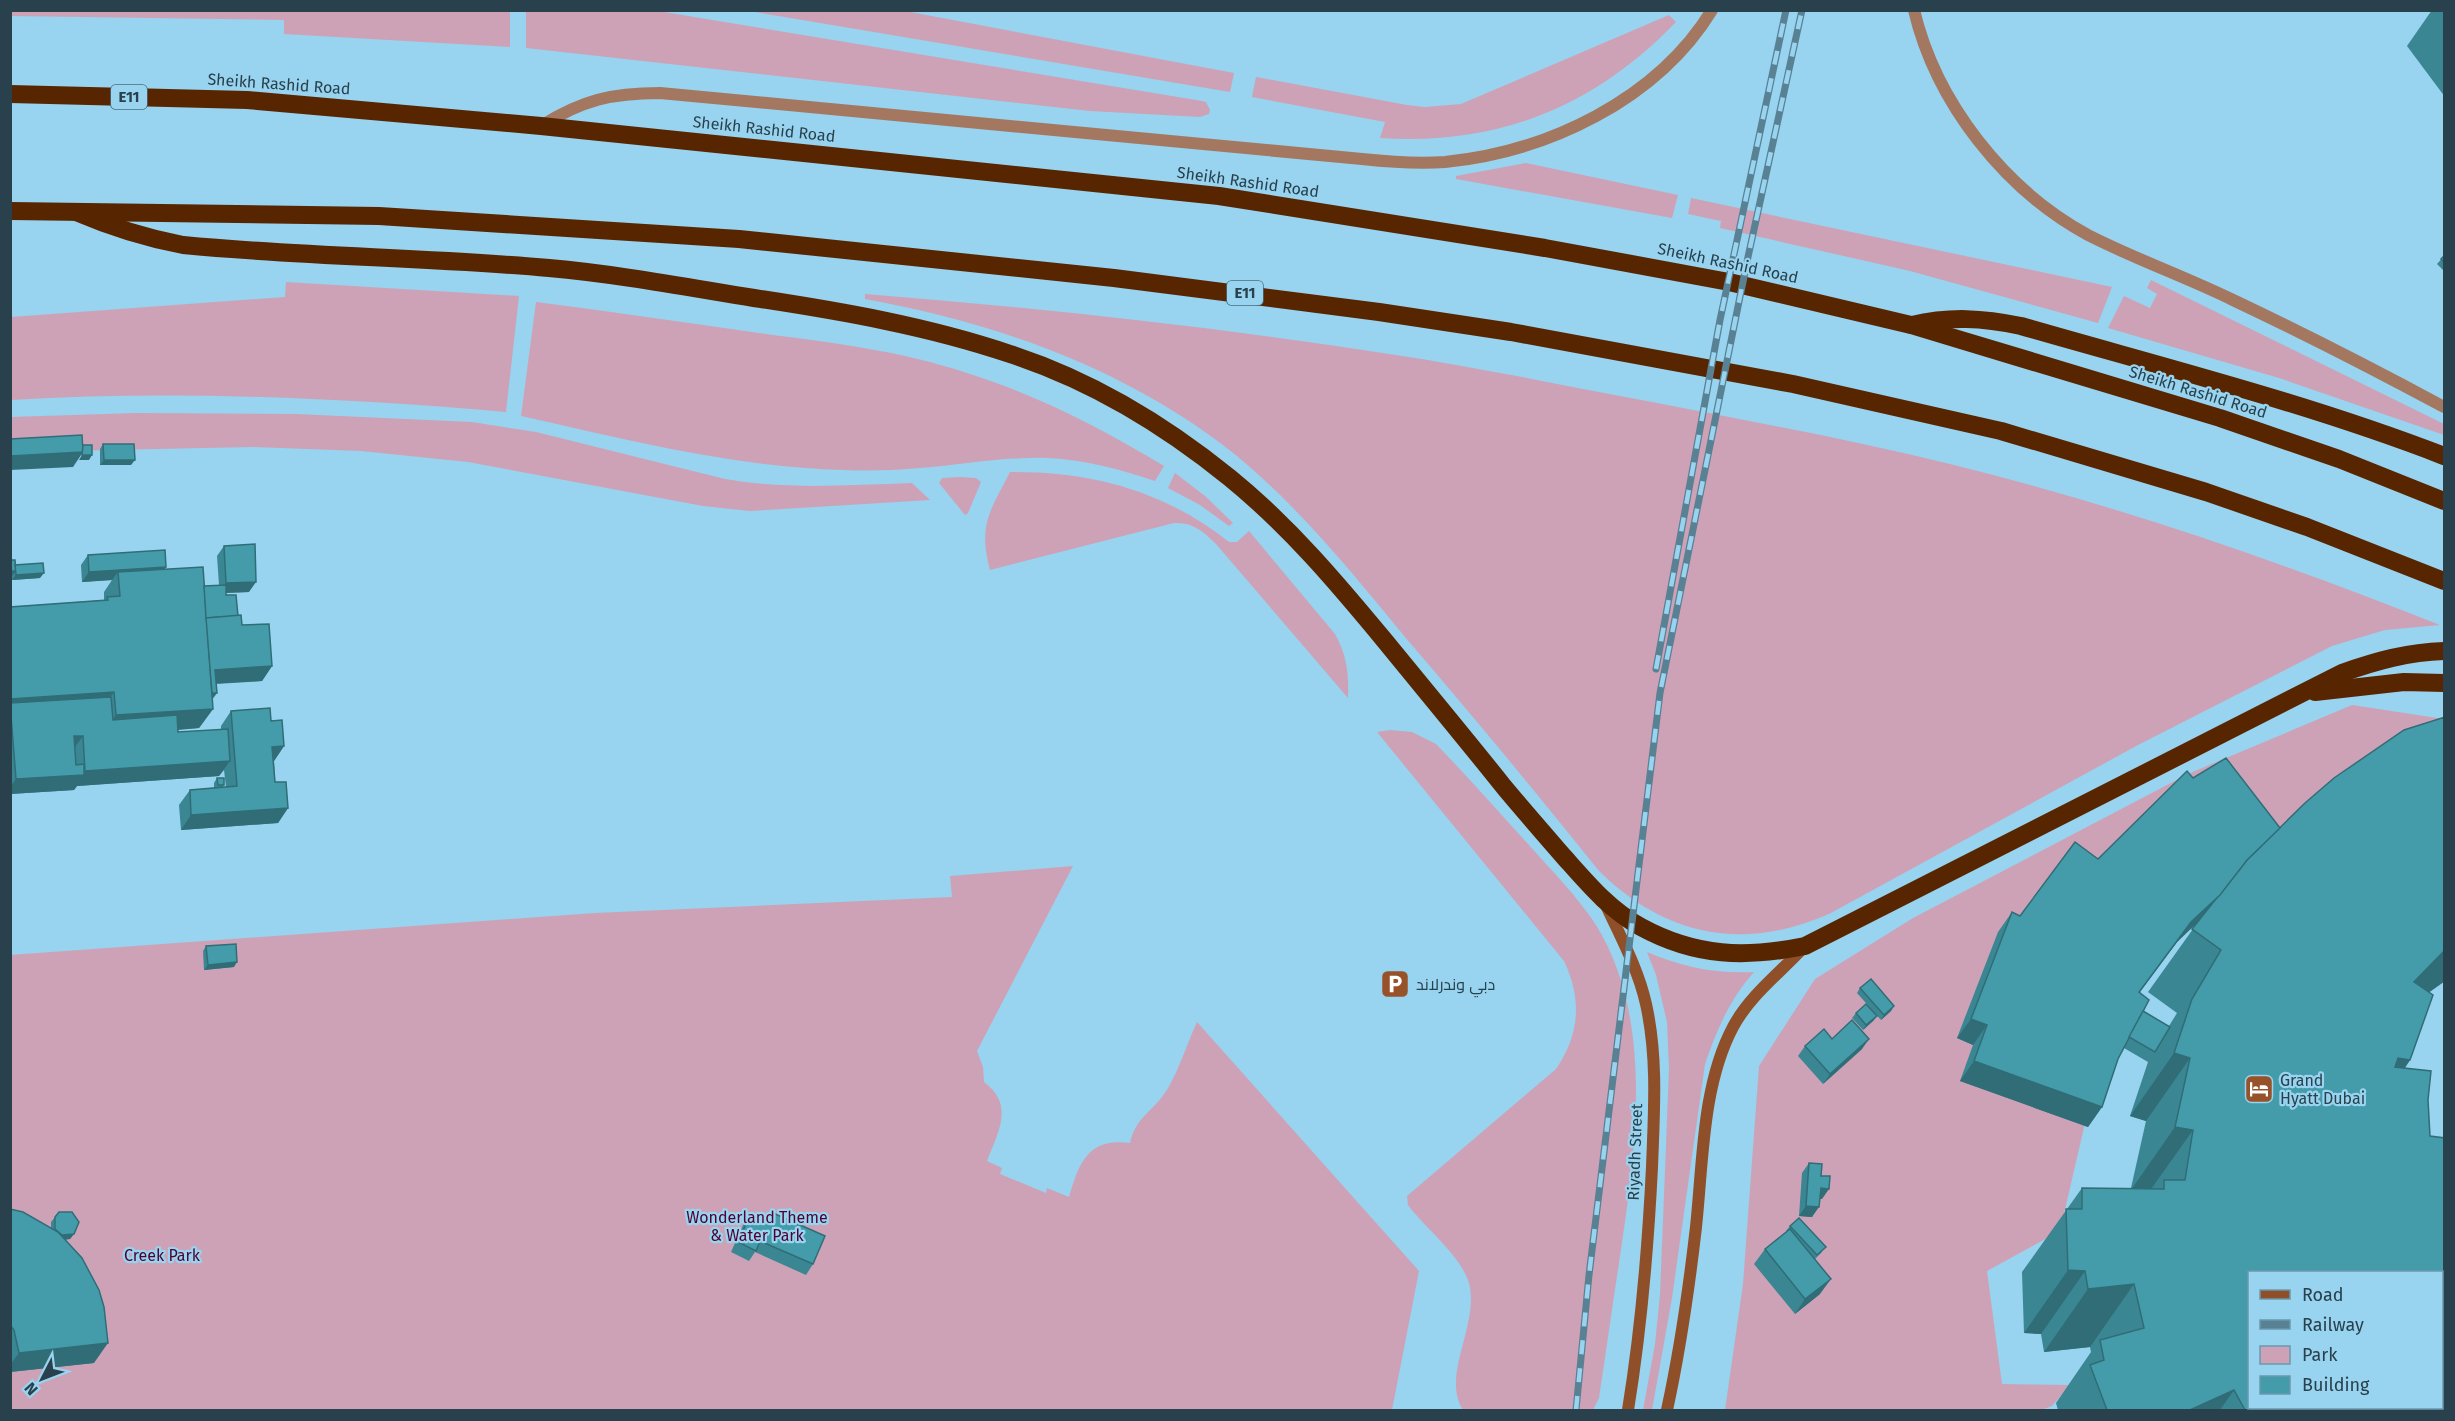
<svg xmlns="http://www.w3.org/2000/svg" width="2455" height="1421" font-family="'Fira Sans',Cairo,sans-serif">
<style>
.green{fill:#cea2b6}
.lines{fill:none;stroke-linecap:round;stroke-linejoin:round}
.tertiary{stroke:#a47860;stroke-width:12}
.secondary{stroke:#8e4f29;stroke-width:12}
.motorway{stroke:#582501;stroke-width:18}
.rail-casing{stroke:#598194;stroke-width:7}
.rail{stroke:#98d3ef;stroke-width:4.5;stroke-dasharray:14;stroke-linecap:butt}
.wall{fill:#3a8692;fill-rule:evenodd}
.shaded-wall{fill:#306d77}
.building{fill:#449caa;stroke:#306d77;stroke-width:1.5;fill-rule:evenodd}
.labels{text-anchor:middle;dominant-baseline:central;stroke-width:4.5;stroke-linejoin:round;paint-order:stroke}
.shield{fill:#98d3ef;stroke:#4a6d7d;stroke-width:1.5}
.shield-label{font-size:15px;font-weight:bold;fill:#28414c}
.street-label{font-size:16px;fill:#28414c;stroke:#98d3ef}
.poi-label{font-size:16px;fill:#28414c;stroke:#98d3ef;text-anchor:start}
.park-label{font-size:16px;fill:#4f0232;stroke:#98d3ef}
</style>
<rect width="100%" height="100%" fill="#98d3ef"/>
<!-- green -->
<g class="green">
<polygon points="11,10 510,11 510,47 284,34 284,20 11,16"/>
<polygon points="526,11 658,11 1202,101 1206,102 1210,110 1209,114 1200,117 1090,111 526,48"/>
<polygon points="749,11 905,11 1234,73 1230,92"/>
<path d="M 1669,15 L 1676,22 C 1594,107 1498,146 1380,138 L 1385,122 L 1252,97 L 1256,77 L 1407,105 L 1425,107 L 1461,104 Z"/>
<polygon points="1526,163 1678,195 1672,218 1456,179 1456,176"/>
<polygon points="1691,198 2112,287 2098,323 1910,271 1720,228 1721,221 1688,214"/>
<polygon points="2151,280 2444,424 2444,435 2279,378 2108,328 2124,296 2150,308 2157,294 2147,288"/>
<path d="M 286,282 L 519,296 L 506,412 C 341,398 176,390 11,400 L 11,317 L 285,297 Z"/>
<path d="M 865,294 C 1041,308 1215,327 1389,354 C 1477,367 1565,386 1652,402 C 1754,422 1854,440 1954,465 C 2120,506 2281,562 2440,625 L 2385,630 L 2332,646 L 2138,745 L 1829,914 C 1743,952 1665,936 1599,871 C 1536,792 1471,714 1405,637 C 1349,569 1293,499 1223,445 C 1118,366 993,322 865,299 Z"/>
<path d="M 536,302 C 613,312 689,323 766,334 C 834,343 902,351 967,373 C 1037,395 1101,428 1164,466 L 1155,481 C 1120,469 1085,460 1048,458 C 1021,457 994,460 967,463 C 926,468 885,472 844,470 C 733,467 628,440 521,416 Z"/>
<path d="M 136,413 L 296,414 L 472,422 L 536,432 L 725,479 C 787,490 849,485 912,483 L 930,500 L 750,511 L 703,506 L 468,462 L 361,451 L 253,447 L 11,452 L 10,417 Z"/>
<path d="M 1010,472 C 1091,471 1165,491 1229,542 L 1237,542 L 1249,531 L 1335,634 C 1347,655 1349,675 1348,698 L 1216,544 C 1203,531 1193,522 1174,523 L 990,570 C 978,525 990,511 1010,472 Z"/>
<polygon points="1175,473 1205,496 1233,523 1229,526 1200,505 1168,488"/>
<polygon points="960,477 976,478 981,482 968,513 965,515 939,483 942,478"/>
<polygon points="2352,705 2444,719 2289,829 2100,1018 2089,1106 2060,1231 1987,1271 2002,1384 2070,1385 2052,1406 2041,1410 1725,1410 1743,1284 1759,1066 1815,979 1913,918 2188,774"/>
<path d="M 1390,730 L 1412,732 L 1436,744 C 1468,777 1498,811 1529,845 C 1552,871 1577,896 1596,925 C 1656,1022 1635,1156 1619,1263 C 1612,1308 1606,1353 1599,1398 L 1593,1410 L 1463,1410 C 1440,1375 1482,1321 1468,1280 C 1458,1253 1425,1228 1408,1205 L 1407,1196 L 1556,1069 C 1580,1034 1582,999 1564,961 L 1377,732 Z"/>
<path d="M 1073,866 L 977,1051 L 983,1067 L 984,1082 C 1015,1105 998,1132 987,1161 L 1002,1168 L 1000,1174 L 1046,1193 L 1047,1188 L 1069,1197 C 1079,1163 1088,1137 1130,1143 C 1136,1117 1151,1113 1164,1094 C 1176,1079 1188,1041 1197,1022 L 1419,1271 L 1392,1410 L 11,1410 L 10,955 L 595,913 L 952,897 L 950,876 Z"/>
<path d="M 1647,952 C 1682,967 1716,974 1754,972 C 1730,999 1717,1029 1705,1064 L 1672,1298 L 1652,1410 L 1643,1410 L 1655,1344 L 1660,1295 L 1669,1070 L 1667,1022 L 1656,975 Z"/>
</g>
<g class="lines">
<!-- tertiary -->
<g class="tertiary">
<path d="M 1914,10 C 1936,103 2005,190 2088,235 C 2135,259 2186,277 2233,300 C 2305,334 2375,370 2444,407"/>
<path d="M 541,126 C 582,100 612,93 660,93 L 1362,159 C 1390,162 1417,164 1445,162 C 1547,152 1657,100 1712,10"/>
</g>
<!-- secondary -->
<g class="secondary">
<path d="M 1605,903 C 1620,936 1638,968 1646,1004 C 1658,1058 1654,1112 1652,1167 C 1648,1248 1641,1330 1628,1410"/>
<path d="M 1667,1410 C 1680,1350 1689,1288 1696,1227 C 1703,1162 1702,1085 1733,1027 C 1750,995 1781,972 1805,946"/>
</g>
<!-- motorway -->
<g class="motorway">
<polyline points="10,94 247,100 541,126 1219,196 1545,248 1729,282 1911,325 2220,418 2339,459 2444,501"/>
<polyline points="10,211 379,216 739,239 1114,278 1379,312 1511,332 1793,384 2001,431 2206,492 2307,527 2444,581"/>
<path d="M 76,212 C 111,227 146,238 183,245 C 305,257 427,257 549,268 C 617,274 686,287 754,298 C 840,311 927,326 1010,354 C 1090,380 1166,426 1230,478 C 1289,526 1337,583 1385,641 C 1425,690 1465,738 1504,787 C 1524,811 1545,835 1565,858 C 1589,885 1610,910 1641,927 C 1696,957 1746,958 1805,946 L 2342,673 C 2376,661 2408,652 2444,651"/>
<path d="M 1912,325 C 1950,316 1983,318 2021,326 C 2163,367 2307,403 2444,456"/>
<polyline points="2315,692 2404,682 2444,683"/>
</g>
<!-- rail casing -->
<g class="rail-casing">
<g id="rail">
<polyline points="1656,669 1720,320 1786,10"/>
<polyline points="1576,1410 1589,1275 1660,693 1748,257 1802,10"/>
</g>
</g>
<!-- rail -->
<use href="#rail" class="rail"/>
</g>
<!-- wall -->
<g class="wall">
<polygon points="2432,10 2445,10 2445,97 2407,46"/>
<polygon points="2445,255 2445,270 2444,271 2437,264"/>
<polygon points="103,444 131,465 100,465 100,449"/>
<polygon points="224,546 249,592 226,593 226,595 242,625 272,666 262,681 216,684 212,700 213,709 199,728 178,730 178,732 221,730 221,726 231,711 271,721 284,746 274,761 275,782 288,808 278,823 181,830 179,805 190,790 214,788 214,783 217,778 224,785 223,787 226,787 224,770 219,776 77,786 74,790 10,794 10,607 104,600 104,592 112,580 82,582 81,565 88,555 166,567 165,569 204,586 219,585 217,556"/>
<polygon points="10,560 15,565 40,578 12,580 12,576 10,578"/>
<path d="M 2445,717 L 2445,981 L 2429,992 L 2410,1060 L 2405,1068 L 2428,1100 L 2445,1410 L 2058,1410 L 2056,1403 L 2091,1352 L 2090,1347 L 2044,1352 L 2041,1334 L 2024,1333 L 2022,1272 L 2082,1188 L 2131,1188 L 2146,1121 L 2130,1116 L 2148,1062 L 2124,1048 L 2118,1059 L 2102,1107 L 2088,1127 L 1960,1081 L 1973,1045 L 1957,1038 L 1998,932 L 2012,912 L 2020,916 L 2098,859 L 2193,778 L 2280,828 ZM 2198,922 L 2148,992 L 2177,1013 L 2169,1026 L 2143,1011 L 2140,992 L 2177,942 Z"/>
<polygon points="206,946 234,967 204,970 203,951"/>
<polygon points="1860,988 1891,1011 1881,1020 1857,993"/>
<polygon points="1856,1013 1877,1016 1873,1021 1863,1030 1852,1018"/>
<polygon points="1832,1039 1862,1049 1823,1084 1798,1056 1805,1046"/>
<polygon points="1809,1163 1821,1176 1822,1199 1820,1198 1812,1217 1799,1216 1802,1173"/>
<polygon points="10,1209 51,1229 51,1222 55,1217 74,1234 70,1239 64,1240 94,1363 10,1372"/>
<polygon points="751,1213 767,1220 773,1213 813,1264 806,1275 755,1252 749,1261 731,1252 744,1223"/>
<polygon points="1790,1226 1822,1252 1815,1259 1820,1294 1795,1314 1754,1264 1765,1249 1787,1231 1786,1231"/>
</g>
<!-- shaded-wall -->
<g class="shaded-wall">
<polygon points="83,452 73,467 10,470 10,456"/>
<polygon points="82,455 92,455 89,460 79,460"/>
<polygon points="104,460 135,460 131,465 100,465"/>
<polygon points="166,567 159,577 118,572 112,580 82,582 89,572"/>
<polygon points="10,571 16,571 10,578"/>
<polygon points="44,573 40,578 12,580 16,575"/>
<polygon points="256,582 249,592 219,593 226,583"/>
<polygon points="272,666 262,681 208,684 215,670"/>
<polygon points="114,692 100,711 10,707 10,699"/>
<polygon points="208,693 217,693 206,708"/>
<polygon points="213,709 199,728 102,735 116,715"/>
<polygon points="74,736 83,736 72,751"/>
<polygon points="284,746 274,761 272,747"/>
<polygon points="230,761 219,776 77,786 74,790 10,794 10,787 16,779 83,775 85,771"/>
<polygon points="288,808 278,823 181,830 191,815"/>
<polygon points="2239,875 2226,895 2177,942 2125,1012 2191,922"/>
<polygon points="2445,950 2445,981 2403,1011 2414,982"/>
<polygon points="237,962 234,967 204,970 208,965"/>
<polygon points="1894,1006 1891,1011 1881,1020 1884,1015"/>
<polygon points="1877,1016 1873,1021 1863,1030 1866,1025"/>
<polygon points="1971,1019 1987,1025 1973,1045 1957,1038"/>
<polygon points="1869,1039 1862,1049 1823,1084 1830,1074"/>
<polygon points="2174,1053 2190,1058 2146,1121 2130,1116"/>
<polygon points="2398,1058 2410,1060 2366,1123"/>
<polygon points="1974,1061 2102,1107 2088,1127 1960,1081"/>
<polygon points="2175,1127 2193,1130 2149,1192 2131,1190"/>
<polygon points="1821,1188 1829,1189 1822,1199 1814,1198"/>
<polygon points="1806,1206 1819,1207 1812,1217 1799,1216"/>
<polygon points="74,1234 70,1239 58,1240 62,1235"/>
<polygon points="2068,1270 2085,1271 2041,1334 2024,1333"/>
<polygon points="1831,1279 1820,1294 1795,1314 1805,1299"/>
<polygon points="2134,1284 2090,1347 2044,1352 2088,1289"/>
<polygon points="108,1343 94,1363 10,1372 10,1365 19,1353"/>
<polygon points="2234,1390 2220,1410 2190,1410"/>
</g>
<!-- building -->
<g class="building">
<polygon points="2445,255 2445,263 2441,259"/>
<polygon points="82,435 83,452 10,456 10,439"/>
<polygon points="103,444 134,444 135,460 104,460"/>
<polygon points="83,445 92,445 92,455 82,455"/>
<polygon points="255,544 256,582 226,583 224,546"/>
<polygon points="165,550 166,567 89,572 88,555"/>
<polygon points="10,560 15,560 16,571 10,571"/>
<polygon points="43,563 44,573 16,575 15,565"/>
<polygon points="203,567 213,709 116,715 114,692 10,699 10,607 108,600 107,597 120,596 118,572"/>
<polygon points="226,585 226,595 236,595 238,616 206,618 204,586"/>
<polygon points="241,615 242,625 269,624 272,666 215,670 217,693 212,693 206,618"/>
<polygon points="111,697 113,720 177,715 178,732 228,729 230,761 85,771 83,736 74,736 76,765 84,764 84,775 16,779 10,703"/>
<polygon points="270,708 271,721 282,720 284,746 272,747 275,782 286,782 288,808 191,815 190,790 237,786 231,711"/>
<path d="M 2445,717 L 2445,950 L 2414,982 L 2433,995 L 2410,1060 L 2398,1058 L 2395,1067 L 2431,1071 L 2428,1100 L 2430,1136 L 2445,1138 L 2445,1410 L 2245,1410 L 2234,1390 L 2190,1410 L 2107,1410 L 2090,1365 L 2104,1360 L 2100,1340 L 2144,1328 L 2134,1284 L 2088,1289 L 2085,1271 L 2068,1270 L 2066,1209 L 2082,1209 L 2082,1188 L 2164,1189 L 2164,1180 L 2185,1180 L 2193,1130 L 2175,1127 L 2190,1058 L 2174,1053 L 2192,999 L 2221,950 L 2192,929 L 2247,860 L 2305,803 L 2334,778 L 2404,730 ZM 2250,1272 L 2442,1272 L 2442,1407 L 2250,1407 Z"/>
<polygon points="2226,758 2280,828 2247,860 2220,895 2191,922 2139,992 2149,1000 2118,1059 2102,1107 1974,1061 1987,1025 1971,1019 2012,912 2020,916 2075,842 2098,859 2187,771 2193,778"/>
<polygon points="217,778 224,778 224,785 218,785"/>
<polygon points="236,944 237,962 208,965 206,946"/>
<polygon points="1871,979 1894,1006 1884,1015 1860,988"/>
<polygon points="1866,1004 1877,1016 1866,1025 1856,1013"/>
<polygon points="2143,1011 2170,1027 2155,1052 2129,1037"/>
<polygon points="1852,1020 1869,1039 1830,1074 1805,1046 1824,1029 1832,1039"/>
<polygon points="1809,1163 1822,1164 1821,1176 1830,1176 1829,1189 1821,1188 1819,1207 1806,1206"/>
<polygon points="10,1209 23,1212 58,1232 82,1258 99,1290 104,1307 108,1343 19,1353 14,1330 10,1325"/>
<polygon points="59,1212 72,1212 79,1222 74,1234 62,1235 55,1229 55,1217"/>
<polygon points="751,1213 769,1221 773,1213 825,1236 813,1264 760,1241 756,1251 738,1242"/>
<polygon points="1799,1218 1826,1247 1817,1255 1790,1226"/>
<polygon points="1790,1229 1831,1279 1805,1299 1765,1249"/>
</g>
<!-- icons -->
<defs>
<g id="parking-square" transform="scale(1.5)"><rect x="-9" y="-9" width="18" height="18" rx="4" fill="#985229" stroke="#98d3ef"/><path d="M-3.5-5.5H1a3.5 3.5 0 0 1 0 7H-1V5.5H-3.5ZM-1-3.4V-.6H.8a1.4 1.4 0 0 0 0-2.8Z" fill="#fff"/></g>
<g id="hotel-square" transform="scale(1.5)"><rect x="-9" y="-9" width="18" height="18" rx="4" fill="#985229" stroke="#98d3ef"/><path d="M-6-4.5h1.5V1H6V5H4.5V3h-9V5H-6ZM-4 0a1.8 1.8 0 1 1 3.6 0ZM.5 0V-2.5h3Q6-2.5 6 0Z" fill="#fff"/></g>
</defs>
<g fill-rule="evenodd">
<use href="#parking-square" x="1395" y="984"/>
<use href="#hotel-square" x="2259" y="1089"/>
</g>
<g class="labels">
<!-- shield labels -->
<g class="shield">
<rect x="111" y="85" width="36" height="24" rx="4.5"/>
<rect x="1227" y="281" width="36" height="24" rx="4.5"/>
</g>
<g class="shield-label">
<text x="129" y="97">E11</text>
<text x="1245" y="293">E11</text>
</g>
<!-- street labels -->
<g class="street-label">
<text transform="translate(279 84) rotate(4)">Sheikh Rashid Road</text>
<text transform="translate(764 129) rotate(6)">Sheikh Rashid Road</text>
<text transform="translate(1248 182) rotate(8)">Sheikh Rashid Road</text>
<text transform="translate(1728 263) rotate(12)">Sheikh Rashid Road</text>
<text transform="translate(2198 392) rotate(17)">Sheikh Rashid Road</text>
<text transform="translate(1635 1152) rotate(-88)">Riyadh Street</text>
</g>
<!-- poi labels -->
<g class="poi-label">
<text x="1416" y="984">دبي وندرلاند</text>
<text x="2280" y="1080">Grand<tspan x="2280" dy="18">Hyatt Dubai</tspan></text>
</g>
<!-- park labels -->
<g class="park-label">
<text x="757" y="1217">Wonderland Theme<tspan x="757" dy="18">&amp; Water Park</tspan></text>
<text x="162" y="1255">Creek Park</text>
</g>
</g>
<!-- border -->
<rect width="2455" height="1421" fill="none" stroke="#28414c" stroke-width="24"/>
<!-- legend -->
<rect x="2248" y="1271" width="195" height="138" fill="#98d3ef" stroke="#6b99ae" stroke-width="1.5"/>
<rect x="2260" y="1290" width="30" height="9" fill="#8e4f29" stroke="#6b99ae" stroke-width="1.5"/>
<text x="2302" y="1301" font-size="18" fill="#28414c">Road</text>
<rect x="2260" y="1320" width="30" height="9" fill="#598194" stroke="#6b99ae" stroke-width="1.5"/>
<text x="2302" y="1331" font-size="18" fill="#28414c">Railway</text>
<rect x="2260" y="1346" width="30" height="18" fill="#cea2b6" stroke="#6b99ae" stroke-width="1.5"/>
<text x="2302" y="1361" font-size="18" fill="#28414c">Park</text>
<rect x="2260" y="1376" width="30" height="18" fill="#449caa" stroke="#6b99ae" stroke-width="1.5"/>
<text x="2302" y="1391" font-size="18" fill="#28414c">Building</text>
<!-- north arrow -->
<g transform="translate(42 1379) rotate(228)" stroke="#98d3ef" stroke-width="4.5" paint-order="stroke">
<path d="M0-4.5L10 22L0 15L-10 22Z" fill="#28414c"/>
<text y="-9" font-size="16" font-weight="bold" text-anchor="middle" fill="#28414c">N</text>
</g>
</svg>
